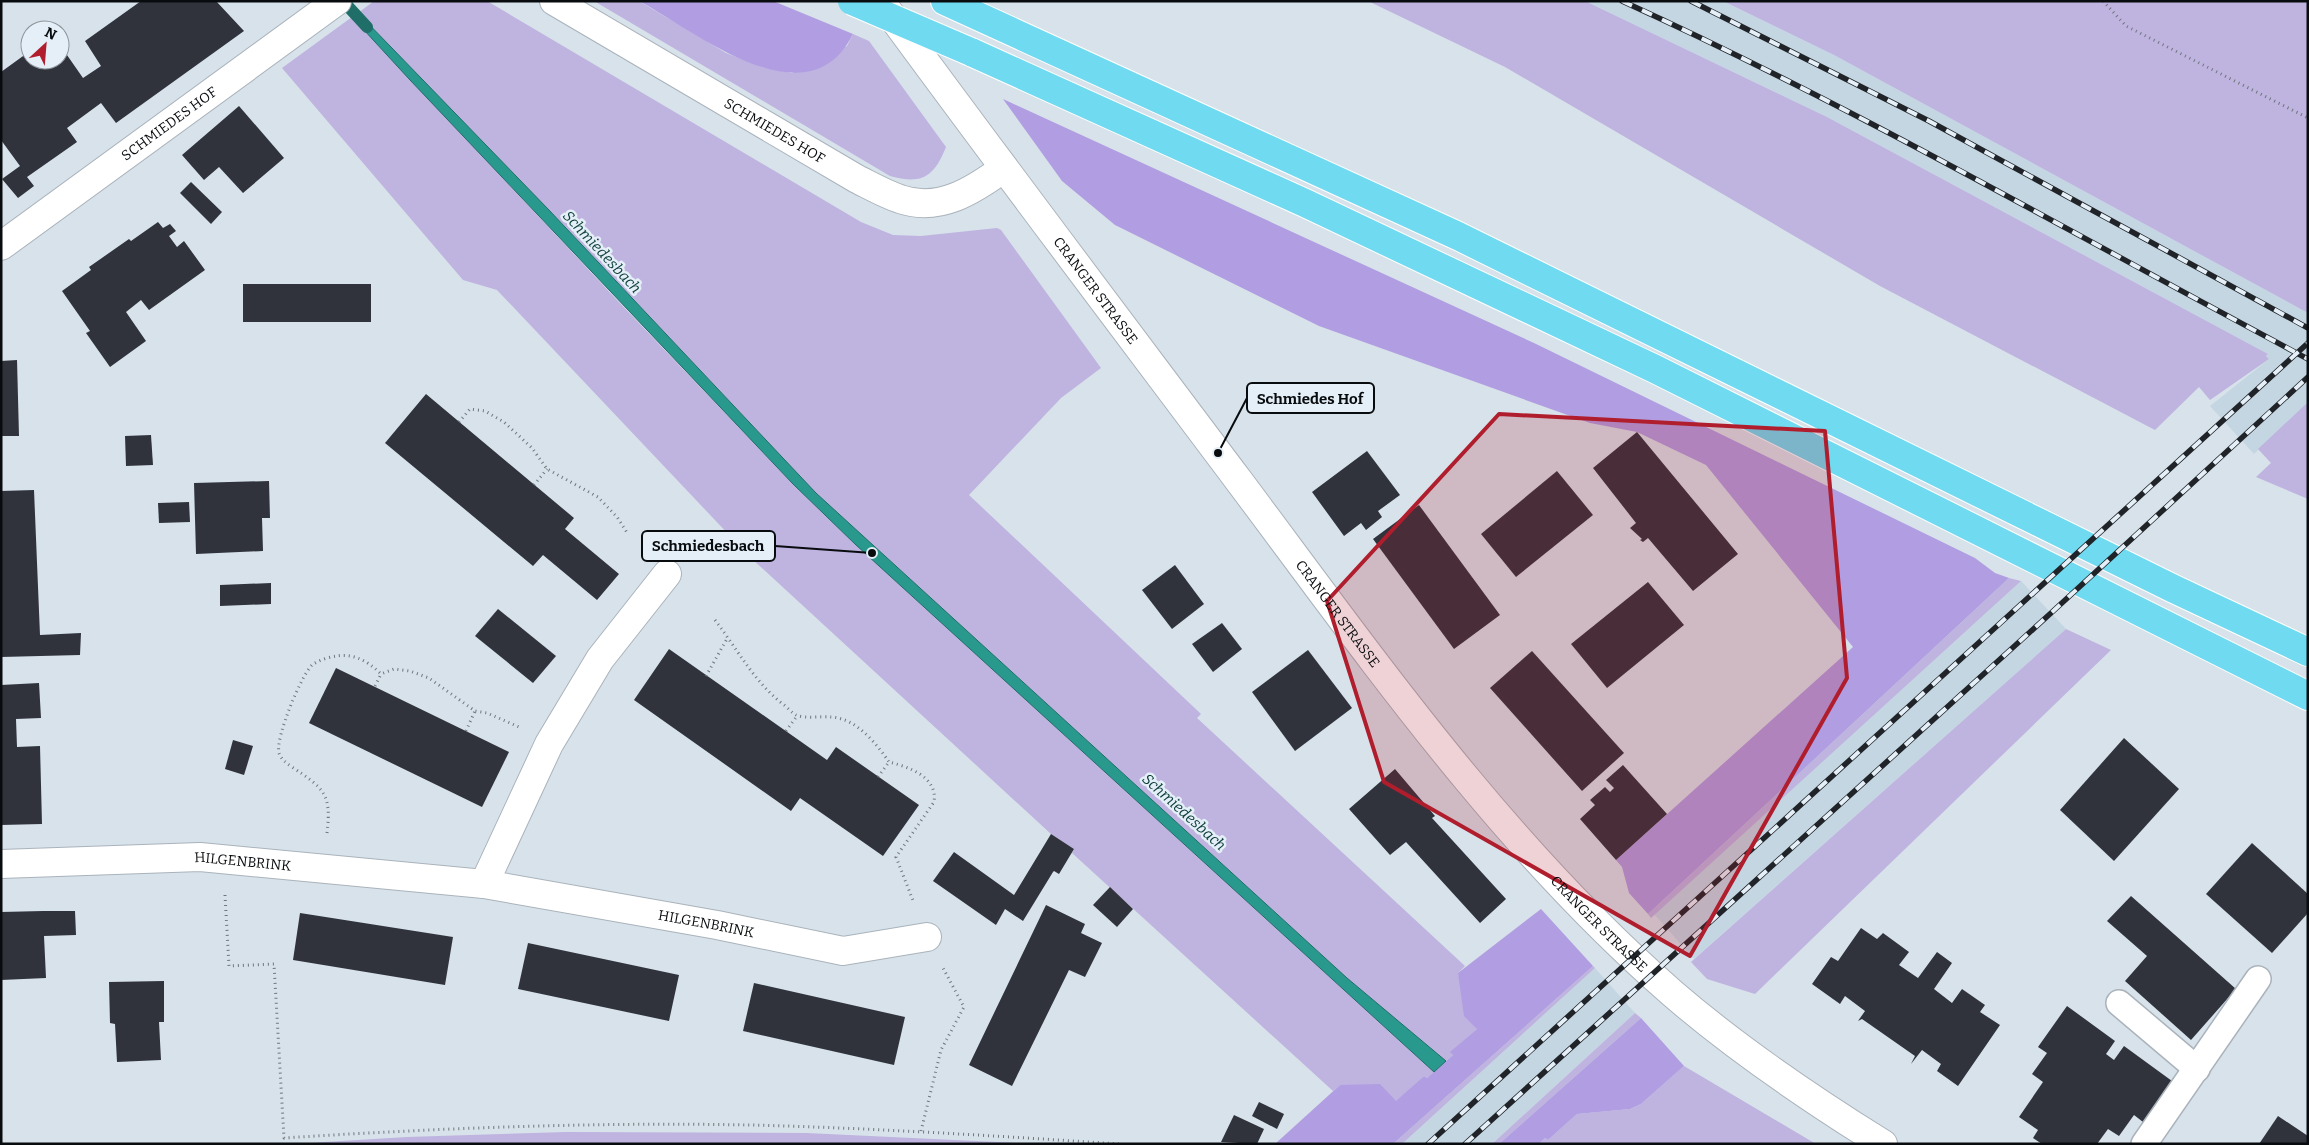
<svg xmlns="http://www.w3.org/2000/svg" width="2309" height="1145" font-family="Bitter,serif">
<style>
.built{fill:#c5d6e3}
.green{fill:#bfb3e0}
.forest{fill:#b19de1}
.water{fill:#29988d;stroke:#1f6e67}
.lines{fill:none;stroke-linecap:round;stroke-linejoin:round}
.stream{stroke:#1f6e67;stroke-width:12}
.building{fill:#30333c}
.service-casing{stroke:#aab3bb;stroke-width:28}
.minor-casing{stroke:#aab3bb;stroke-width:30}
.tertiary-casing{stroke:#aab3bb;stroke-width:30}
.motorway-casing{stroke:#fff;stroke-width:30}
.path{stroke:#6f767b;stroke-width:3;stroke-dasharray:1 4;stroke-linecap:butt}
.service{stroke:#fff;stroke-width:25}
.minor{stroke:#fff;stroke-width:28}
.tertiary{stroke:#fff;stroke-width:28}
.motorway{stroke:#70daf1;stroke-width:28}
.rail-casing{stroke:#202428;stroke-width:5.5}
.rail{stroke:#e5eff7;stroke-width:4;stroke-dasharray:11;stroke-linecap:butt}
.motorway-bridge-casing{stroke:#fff;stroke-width:30;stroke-linecap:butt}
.motorway-bridge{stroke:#70daf1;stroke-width:28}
.marked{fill:#b01e2d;fill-opacity:0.2;stroke:#b01e2d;stroke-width:4;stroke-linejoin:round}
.labels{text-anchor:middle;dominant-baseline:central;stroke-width:5;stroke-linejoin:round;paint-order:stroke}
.street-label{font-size:14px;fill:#090c0f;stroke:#e5eff7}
.water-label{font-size:15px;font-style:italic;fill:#093b36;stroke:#e5eff7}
.leader{fill:none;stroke:#090c0f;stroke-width:2}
.callout-dot{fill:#090c0f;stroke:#e5eff7;stroke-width:2}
.callout{fill:#e5eff7;stroke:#090c0f;stroke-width:2}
.callout-label{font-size:15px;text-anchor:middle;font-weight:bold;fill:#090c0f}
</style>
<rect width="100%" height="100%" fill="#d7e2ea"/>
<!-- built -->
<g class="built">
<polygon points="1585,1 1723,1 1834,55 2308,313 2308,402 2254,454 2210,406 2269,359 2266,356 2268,354 1827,117"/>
<polygon points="2021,581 2066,629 1694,959 1654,914"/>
<polygon points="1595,968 1635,1013 1492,1144 1402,1144"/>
</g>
<!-- green -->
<g class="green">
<polygon points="374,1 487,1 861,222 893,235 921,236 997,228 1001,230 1101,368 1061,398 969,495 1201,714 1197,718 1465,966 1458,973 1477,1029 1451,1052 1453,1055 1446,1061 1347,978 816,493 549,210 358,13"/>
<path d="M 594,1 L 639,1 L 726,53 L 762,67 L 792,73 L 847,46 L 853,34 L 869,41 L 946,147 C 934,177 922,185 890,176 Z"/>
<polygon points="1368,1 1585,1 1827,117 2268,354 2266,356 2269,359 2210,400 2199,387 2155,430 1880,286 1505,67"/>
<polygon points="1723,1 2308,1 2308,313 1834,55"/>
<polygon points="352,17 616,299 793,484 856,545 1434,1072 1427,1078 1424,1076 1396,1102 1340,1085 1333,1091 1072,853 1074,849 1051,834 750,557 497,290 463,280 282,68"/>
<polygon points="2308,402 2308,499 2256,477 2271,463 2258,449"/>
<polygon points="2009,578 2021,581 1651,918 1648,914"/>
<polygon points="2066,629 2111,650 1755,994 1707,979 1691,962"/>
<polygon points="1593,966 1595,968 1402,1144 1393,1144"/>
<polygon points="1635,1013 1641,1018 1499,1144 1492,1144"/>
<polygon points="1684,1066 1816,1144 1539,1144 1545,1138 1548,1140 1577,1114 1630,1109 1641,1104"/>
<polygon points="566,1132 806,1133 1037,1144 292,1144 407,1137"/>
</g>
<!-- forest -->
<g class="forest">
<path d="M 639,1 L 773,1 L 853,34 C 808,125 695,31 639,1 Z"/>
<polygon points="1003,99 1534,343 1975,558 1995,573 2009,578 1648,914 1629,893 1622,867 1616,860 1853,647 1706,465 1637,432 1590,423 1319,326 1115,225 1062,181"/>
<polygon points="1541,909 1593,966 1393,1144 1275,1144 1340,1085 1380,1084 1396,1101 1424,1076 1427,1078 1453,1055 1450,1052 1477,1029 1464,1016 1458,973"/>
<polygon points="1641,1018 1684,1066 1641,1104 1630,1109 1577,1114 1548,1140 1545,1138 1539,1144 1499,1144"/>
</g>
<!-- water -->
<polygon class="water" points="358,13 549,210 816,493 1347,978 1446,1061 1434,1072 856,545 793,484 410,80 352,17"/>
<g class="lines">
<!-- stream -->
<polyline class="stream" points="343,1 367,27"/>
</g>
<!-- building -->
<g class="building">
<polygon points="141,1 216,1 244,31 116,123 101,103 67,128 77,142 27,177 34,186 18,198 2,179 20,166 1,140 1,72 30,51 30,60 60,60 60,45 83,78 101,66 85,41"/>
<polygon points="239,106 284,158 243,193 219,167 204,180 182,155"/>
<polygon points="191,182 222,212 211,224 180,193"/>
<polygon points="158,222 163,228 170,224 176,231 169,236 177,247 184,241 205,270 149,310 141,300 126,312 146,341 110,367 86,333 90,331 62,291 91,270 89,267 129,239 131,241"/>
<rect x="243" y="284" width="128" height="38"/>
<polygon points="17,360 19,436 1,436 1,361"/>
<polygon points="426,394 574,518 565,529 619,574 597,600 543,555 533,566 385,443"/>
<polygon points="1637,432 1738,554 1693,591 1648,538 1643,542 1640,540 1642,539 1630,528 1636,523 1593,468"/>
<polygon points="151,435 153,465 126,466 125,436"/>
<polygon points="1367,451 1400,495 1378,511 1382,517 1366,530 1361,523 1344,536 1312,492"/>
<polygon points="1557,471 1593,515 1516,577 1481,534"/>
<polygon points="269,481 270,518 262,518 263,551 196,554 194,483"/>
<polygon points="34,490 40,635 81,633 80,655 1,657 1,491"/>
<polygon points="189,502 190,522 159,523 158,503"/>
<polygon points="1419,505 1500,615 1454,649 1373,539"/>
<polygon points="1175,565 1204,604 1172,629 1142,590"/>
<polygon points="1648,582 1684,625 1607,688 1571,644"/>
<polygon points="271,583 271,604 220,606 220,585"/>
<polygon points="498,609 556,656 533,683 475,636"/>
<polygon points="1222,623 1242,649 1213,672 1192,644"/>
<polygon points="669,649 827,760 836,747 919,805 883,856 800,798 791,811 634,700"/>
<polygon points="1308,650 1352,708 1295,751 1252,692"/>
<polygon points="1532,651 1624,753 1582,791 1490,688"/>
<polygon points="336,668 509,752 482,807 309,723"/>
<polygon points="39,683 41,718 16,719 17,747 40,746 42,824 1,825 1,685"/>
<polygon points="2124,738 2179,789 2114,861 2060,810"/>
<polygon points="233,740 253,746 244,775 225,769"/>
<polygon points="1623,765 1667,814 1616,860 1580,819 1595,805 1590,800 1605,787 1610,792 1614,788 1606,780"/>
<polygon points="1395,769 1435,816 1432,818 1506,899 1480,923 1406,842 1390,855 1349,809"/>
<polygon points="1051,834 1074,849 1059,874 1054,871 1053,872 1023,921 1005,909 996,925 933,881 954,852 1014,895"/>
<polygon points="2252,843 2308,894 2308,913 2272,953 2206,894"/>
<polygon points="1110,887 1133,909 1117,927 1093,905"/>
<polygon points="2131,896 2236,989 2191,1040 2125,981 2147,956 2107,921"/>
<polygon points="1046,905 1085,924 1081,933 1102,943 1085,977 1069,970 1012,1086 969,1065"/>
<polygon points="43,911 75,911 76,935 44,936 46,978 1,980 1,912"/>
<polygon points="300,913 453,937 445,985 293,960"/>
<polygon points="1861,928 1877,939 1883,933 1909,952 1899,965 1918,978 1937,952 1952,963 1934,989 1952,1003 1962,989 1985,1005 1980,1012 2000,1025 1958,1086 1937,1071 1941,1064 1922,1050 1911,1064 1915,1056 1862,1019 1858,1021 1865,1011 1845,996 1840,1004 1812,984 1831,957 1838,961"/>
<polygon points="528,943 679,975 669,1021 518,989"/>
<polygon points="164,981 164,1022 159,1022 161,1060 117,1062 115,1024 110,1023 109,982"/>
<polygon points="754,983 905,1017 894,1065 743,1031"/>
<polygon points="2067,1006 2115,1041 2106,1054 2114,1060 2124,1046 2172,1081 2143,1122 2134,1115 2119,1136 2108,1129 2097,1144 2042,1144 2033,1138 2038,1130 2019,1117 2043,1082 2032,1074 2047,1053 2038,1047"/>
<polygon points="1259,1102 1284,1114 1277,1129 1252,1116"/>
<polygon points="1234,1115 1264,1129 1257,1144 1221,1142"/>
<polygon points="2278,1116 2308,1136 2308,1144 2259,1144"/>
</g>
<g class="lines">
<!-- service casing -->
<g class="service-casing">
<g id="service">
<polyline points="2119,1003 2197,1069"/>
<polyline points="2144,1144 2258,979"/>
</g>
</g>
<!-- minor casing -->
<g class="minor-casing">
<g id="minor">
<path id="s1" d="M 554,1 L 857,179 C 871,186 885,194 900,199 C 939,213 974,190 1004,168"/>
<path id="s2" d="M 1,246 L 337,1"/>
<path id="s3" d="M 1,864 L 200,857 L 484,884 L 717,925 L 843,951 L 927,937"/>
<polyline points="484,884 549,744 600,659 667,574"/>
</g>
</g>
<!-- tertiary casing -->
<g class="tertiary-casing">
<g id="tertiary">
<path id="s4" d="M 888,11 C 1003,168 1122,325 1239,481 C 1373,660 1503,846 1672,993 C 1738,1050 1809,1098 1883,1144"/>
</g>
</g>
<!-- motorway casing -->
<g class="motorway-casing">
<g id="motorway">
<polyline points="945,1 1458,236 2174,589 2308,652"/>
<polyline points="971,52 1305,203 1655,369 2308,696"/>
</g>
</g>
<!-- path -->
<g class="path">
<polyline points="2103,1 2126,26 2308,118"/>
<polyline points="459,422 470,409 485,411 504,422 532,448 547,469 598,497 617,517 628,534"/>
<polyline points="534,485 547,469"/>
<path d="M 715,620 C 738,650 754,682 784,705 C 788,708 792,713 796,715 C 805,719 821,716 831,717 C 856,718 876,743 889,762 C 909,767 938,777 934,802 L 896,857 L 914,903"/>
<polyline points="706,676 728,637"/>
<polyline points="375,686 381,674"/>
<polyline points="466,731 475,711"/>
<polyline points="786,731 797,716"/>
<polyline points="878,777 889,762"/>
<path d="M 327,833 C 332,793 323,788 292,767 C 286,763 281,759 279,753 C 275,738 301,676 312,665 C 319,660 329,657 337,656 C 354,653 369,662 381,674 L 394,669 L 410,671 L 429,678 L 475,711 L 487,713 L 519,727"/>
<path d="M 225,895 L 229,966 L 274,964 L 284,1138 C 439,1128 595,1122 750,1125 C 874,1128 997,1136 1120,1144"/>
<polyline points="921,1131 941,1050 964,1007 943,968"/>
</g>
<!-- service -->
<use href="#service" class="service"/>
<!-- minor -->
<use href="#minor" class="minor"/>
<!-- tertiary -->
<use href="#tertiary" class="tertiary"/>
<!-- motorway -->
<use href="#motorway" class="motorway"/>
<!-- rail casing -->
<g class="rail-casing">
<g id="rail">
<path d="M 1622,1 C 1857,108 2080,238 2308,359"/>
<polyline points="1691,1 1929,121 2308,328"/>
<polyline points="1428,1144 2308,343"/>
<polyline points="1465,1144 2051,613 2308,377"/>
</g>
</g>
<!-- rail -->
<use href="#rail" class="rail"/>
<!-- motorway-bridge casing -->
<g class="motorway-bridge-casing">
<polyline id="motorway-bridge" points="852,1 971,52"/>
</g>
<!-- motorway-bridge -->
<use href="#motorway-bridge" class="motorway-bridge"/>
</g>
<!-- marked area -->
<path class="marked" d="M 1499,414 L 1825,431 L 1847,678 L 1690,956 L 1384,782 L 1327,601 Z"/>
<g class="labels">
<!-- street labels -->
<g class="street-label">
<text stroke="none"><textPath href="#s2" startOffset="208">SCHMIEDES HOF</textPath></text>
<text stroke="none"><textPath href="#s1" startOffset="256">SCHMIEDES HOF</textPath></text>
<text stroke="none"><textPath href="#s4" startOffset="348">CRANGER STRASSE</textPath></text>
<text stroke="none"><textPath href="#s4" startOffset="752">CRANGER STRASSE</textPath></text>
<text stroke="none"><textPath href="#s3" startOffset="242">HILGENBRINK</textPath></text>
<text stroke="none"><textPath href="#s4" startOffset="1158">CRANGER STRASSE</textPath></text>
<text stroke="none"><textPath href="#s3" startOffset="710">HILGENBRINK</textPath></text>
</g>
<!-- water labels -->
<g class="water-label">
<text transform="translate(602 252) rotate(47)">Schmiedesbach</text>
<text transform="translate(1184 812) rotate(42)">Schmiedesbach</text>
</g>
</g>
<!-- callouts -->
<path class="leader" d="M1218 453L1247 398M872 553L775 546"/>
<g class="callout-dot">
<circle cx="1218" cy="453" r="5"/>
<circle cx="872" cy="553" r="5"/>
</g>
<g class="callout">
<rect x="1247" y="383" width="127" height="30" rx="5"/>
<rect x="642" y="531" width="133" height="30" rx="5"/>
</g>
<g class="callout-label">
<text x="1310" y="404">Schmiedes Hof</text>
<text x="708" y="551">Schmiedesbach</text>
</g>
<!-- border -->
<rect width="2309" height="1145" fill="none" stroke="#090c0f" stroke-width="5"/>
<!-- north arrow -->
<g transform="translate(45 45) rotate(26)"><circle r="24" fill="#e5eff7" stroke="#8d949a"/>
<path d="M0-4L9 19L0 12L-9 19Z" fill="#b01e2d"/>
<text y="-8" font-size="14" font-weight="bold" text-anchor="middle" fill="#090c0f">N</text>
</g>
</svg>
